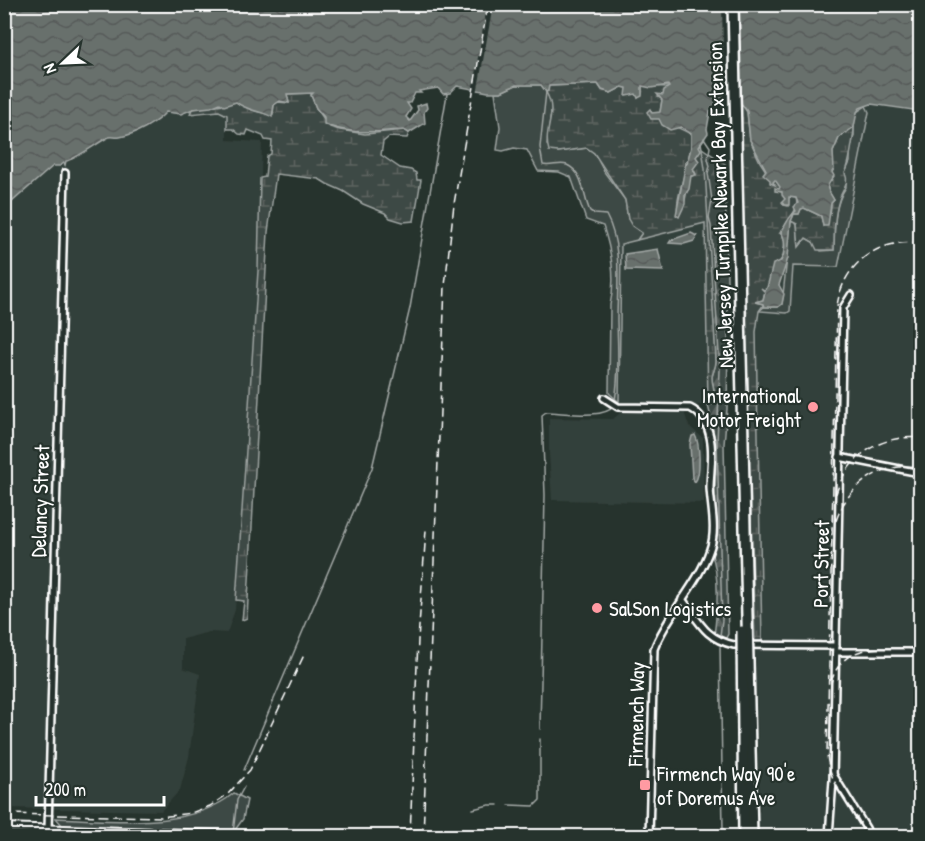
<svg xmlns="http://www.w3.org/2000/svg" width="925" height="841" font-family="'Patrick Hand',sans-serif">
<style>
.built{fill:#333f3a}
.green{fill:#3e4944;stroke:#9ea4a2;stroke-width:1.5}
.forest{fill:url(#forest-firs);stroke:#9ea4a2;stroke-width:1.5}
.wetland{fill:url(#wetland-marsh);stroke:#9ea4a2;stroke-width:1.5}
.water{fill:url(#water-waves);stroke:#a4a9a7;stroke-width:1.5}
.pier{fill:#26332d}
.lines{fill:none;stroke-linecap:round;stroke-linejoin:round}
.stream{stroke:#a4a9a7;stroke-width:1.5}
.street-casing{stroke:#fff;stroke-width:10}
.secondary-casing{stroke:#fff;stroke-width:12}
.street{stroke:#26332d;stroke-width:5}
.secondary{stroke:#26332d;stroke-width:8}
.rail{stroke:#fff;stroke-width:1.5;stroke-dasharray:9 4.5;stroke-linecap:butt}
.highway-bridge-casing{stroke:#fff;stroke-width:14;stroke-linecap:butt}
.highway-bridge{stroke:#26332d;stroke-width:9}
.poi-dot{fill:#ff9aa2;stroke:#26332d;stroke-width:2}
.labels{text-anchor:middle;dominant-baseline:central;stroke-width:4.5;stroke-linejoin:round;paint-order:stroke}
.street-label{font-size:21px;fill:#fff;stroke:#26332d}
.poi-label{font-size:21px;fill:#fff;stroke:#26332d;text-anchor:start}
</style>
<defs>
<pattern id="forest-firs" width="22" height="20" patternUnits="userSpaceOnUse" patternTransform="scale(1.5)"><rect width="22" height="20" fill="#3e4944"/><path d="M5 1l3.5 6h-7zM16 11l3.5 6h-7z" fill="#5b6460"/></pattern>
<pattern id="wetland-marsh" width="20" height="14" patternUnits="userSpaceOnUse" patternTransform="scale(1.5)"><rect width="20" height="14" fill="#3e4944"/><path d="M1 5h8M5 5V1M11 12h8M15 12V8" fill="none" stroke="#5b6460"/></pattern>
<pattern id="water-waves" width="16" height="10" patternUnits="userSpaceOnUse" patternTransform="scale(1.5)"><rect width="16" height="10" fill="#67706c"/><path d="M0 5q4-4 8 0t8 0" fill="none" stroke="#575a59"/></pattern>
</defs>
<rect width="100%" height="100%" fill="#26332d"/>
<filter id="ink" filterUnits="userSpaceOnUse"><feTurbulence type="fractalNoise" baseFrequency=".0167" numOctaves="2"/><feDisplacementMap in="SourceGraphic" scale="12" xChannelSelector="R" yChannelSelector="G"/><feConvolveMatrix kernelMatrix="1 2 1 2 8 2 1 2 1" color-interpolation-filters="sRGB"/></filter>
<g filter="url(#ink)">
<!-- built -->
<g class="built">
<polygon points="871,104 920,111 920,836 758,836 758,812 760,811 742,242 832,162 866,106"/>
<polygon points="192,109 197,115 219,111 227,115 227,140 262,142 258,271 235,610 227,633 209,632 183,639 183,668 200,674 189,757 180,790 161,811 5,808 4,208 53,166 73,160 79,153 110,136 120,137 141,130 162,117 166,112 181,114"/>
<polygon points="705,223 708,405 687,405 685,415 689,426 703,438 704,503 552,500 549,453 549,418 613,419 619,414 621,243"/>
</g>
<!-- green -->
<g class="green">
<path d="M 516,85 L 542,85 L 552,103 L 547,145 L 558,152 L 587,148 L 594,153 L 605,173 L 625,200 L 628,219 L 642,233 L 637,240 L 621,244 L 619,402 L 609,393 L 610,305 C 616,280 611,250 603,226 L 586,220 L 571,177 L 559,172 L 538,171 L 527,150 L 514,148 L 503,151 L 497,150 L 500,127 L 495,92 L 501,92 Z"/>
<path d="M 866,106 L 869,112 L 838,267 L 793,266 L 790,311 L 787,313 L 759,311 L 764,307 L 778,307 L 782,304 L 791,221 L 797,224 L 799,246 L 806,238 L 813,242 L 821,251 L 834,250 C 835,228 833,206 846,187 L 845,173 L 850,162 L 850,150 L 854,136 L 854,121 L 857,112 Z"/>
<path d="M 234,793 L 247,800 L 243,819 L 235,830 L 234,836 L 203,836 L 180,829 L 62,825 L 56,818 C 112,820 189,831 234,793 Z"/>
</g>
<!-- forest -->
<path class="forest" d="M 702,148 L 725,164 L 728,341 L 727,409 L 724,444 L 728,634 L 724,642 L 714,636 C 717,613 720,574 711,553 C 714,504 721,453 708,405 L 713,404 C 717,390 712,388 712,377 C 713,371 716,367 716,361 Z"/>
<!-- wetland -->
<g class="wetland">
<path d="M 598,84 L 602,90 L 611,93 L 622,87 L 627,88 L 631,94 L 637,94 L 638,98 L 642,94 L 642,86 L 669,87 L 663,95 L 658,97 L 662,99 L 660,112 L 658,114 L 647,112 C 661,120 677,127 691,134 C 695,154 671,202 679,216 L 685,200 L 690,177 L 696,174 L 693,168 L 698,161 L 696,157 L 701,142 L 705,169 L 716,361 C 716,367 713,371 712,377 C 712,388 717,390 713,404 L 708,405 L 705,223 L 637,240 L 642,233 L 632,226 L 628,219 L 625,200 L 594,153 L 587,148 L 558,152 L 549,151 C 542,129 559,115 546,92 L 548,91 L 548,86 Z"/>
<path d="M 314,93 L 311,95 L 316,108 L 330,127 L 340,130 L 365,134 L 405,130 L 409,133 L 407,138 L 389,137 L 383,142 L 381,155 L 400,168 L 411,170 L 416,173 L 417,180 L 421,180 L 414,221 L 403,222 L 390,218 L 385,213 L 363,204 L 343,191 L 327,184 L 319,179 L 276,174 L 268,232 L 247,618 L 242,620 L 244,601 L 236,600 L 258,271 L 260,178 L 265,177 L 267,156 L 271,154 L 272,141 L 265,140 L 263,136 L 248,130 L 246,135 L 239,134 L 233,129 L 227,129 L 227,115 L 219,111 L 190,114 L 192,109 L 236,102 C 245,109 261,114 273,114 L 274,105 L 277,102 L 289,103 L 287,94 Z"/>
<path d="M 741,103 L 747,112 L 750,140 L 760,162 L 773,182 L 775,179 L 781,187 L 779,191 L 782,192 L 785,199 L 784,205 L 788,206 L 789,197 L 796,198 C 800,212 787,217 784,229 L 781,231 L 785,241 L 783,257 L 773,271 L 767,288 L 764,290 L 765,291 L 763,300 L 755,302 L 764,304 L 759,311 L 756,332 L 762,641 L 755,641 L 742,242 Z"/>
<path d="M 852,126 L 854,127 C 854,134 849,167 845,173 C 850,185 842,189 839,200 C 834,216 834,234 834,250 L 817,250 L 813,242 L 806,238 L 799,247 L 797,224 L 791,221 L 794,214 L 799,214 L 801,209 L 804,208 L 821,216 L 823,226 C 830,219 831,212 831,203 L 834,200 C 830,193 827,191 827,183 L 831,180 L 833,152 L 839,138 Z"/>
</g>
<!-- water -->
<g class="water">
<path d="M 5,5 L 920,5 L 920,111 L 871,104 L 860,108 L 857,112 L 854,127 L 839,138 L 833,152 L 834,169 L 832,172 L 834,176 C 825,189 826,186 834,200 L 831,203 L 828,226 L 823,226 L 821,216 L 804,208 L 801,209 L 799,214 L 794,214 L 791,221 L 788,258 L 779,285 L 784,294 L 782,304 L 778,307 L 764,307 L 763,304 L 755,302 L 763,300 L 765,292 L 761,288 L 764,290 L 767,288 L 773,264 L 781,261 C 785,253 786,242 782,233 L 780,233 C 786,226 787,218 796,211 L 794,207 L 798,203 L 796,198 L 789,197 L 789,205 L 784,205 L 782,202 L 785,199 L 782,195 L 782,192 L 775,191 L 775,188 L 779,189 L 780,187 L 775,180 L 773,182 L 775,185 L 770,183 L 770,180 L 763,174 L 766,170 L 750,140 L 747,111 L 741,103 L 724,99 L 710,112 L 707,129 L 708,133 L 699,146 L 701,150 L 696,157 L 699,161 L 693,169 L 696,175 L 691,176 L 689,189 L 685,195 L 685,204 L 679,217 L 676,215 L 686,162 L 687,163 L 691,148 L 691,134 L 681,127 L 670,130 L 662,125 L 659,119 L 651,119 L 647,112 L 650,109 L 652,113 L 660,112 L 662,100 L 657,94 L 663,95 L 664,90 L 669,87 L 668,85 L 651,88 L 642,86 L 642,96 L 638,98 L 636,94 L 626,96 L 627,88 L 622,87 L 611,93 L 602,90 L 598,84 L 549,86 L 548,91 L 546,92 L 541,85 L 516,85 L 501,92 L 488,92 L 457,86 L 450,93 L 443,94 L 438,88 L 419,91 L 421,93 L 415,93 L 410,103 L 407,103 L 411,109 L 406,117 L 410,121 L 418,110 L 417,106 L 426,103 L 427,108 L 424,112 L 425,123 L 409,133 L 404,130 C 375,131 351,136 324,124 L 324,117 L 316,108 L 311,95 L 313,93 L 287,94 L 289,103 L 280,101 L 274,105 L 272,117 C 263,111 247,111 236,102 L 224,106 L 220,103 L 211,107 L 193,109 L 181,114 L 166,112 C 156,123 136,134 120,137 C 114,138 112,135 107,138 C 96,144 74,160 66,161 L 65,165 L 64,163 L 60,166 L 53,166 L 5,208 Z"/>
<polygon points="691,233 697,236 694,241 684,244 669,243 671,240"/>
<polygon points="658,249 663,271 626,270 625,254"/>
<path d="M 695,435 C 700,444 701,475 695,482 L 692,478 L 690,444 L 692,436 Z"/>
</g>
<!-- pier -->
<g class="pier">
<polygon points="487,5 493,5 477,94 472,92"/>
<polygon points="722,5 738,5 740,107 724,102"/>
</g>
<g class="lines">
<!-- stream -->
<g class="stream">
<path d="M 546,92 L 540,147 L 543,165 C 551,167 560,162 567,165 C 584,172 583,197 590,211 L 595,214 L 606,215 C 623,246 617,287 617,321 C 618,347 619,375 615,401"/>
<polyline points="704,138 710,147 708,159 710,166 708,173 712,200 709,218 711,226 720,370 717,442 722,620 720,636"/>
<polyline points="720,647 723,831"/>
<path d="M 540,729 L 545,495 L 542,415 L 546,412 C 563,412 603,420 614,406"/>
<polyline points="244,770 372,468 410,308 447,94"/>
<polyline points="509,805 534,806 540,800 540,739"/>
<polyline points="473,809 489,805 498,805"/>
<polyline points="233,833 237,800 244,787"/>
</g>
<!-- street casing -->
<g class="street-casing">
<g id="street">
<path d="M 604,398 L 618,407 L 690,408 C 701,413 708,426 710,437 C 714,453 710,472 710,488 C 711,508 717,530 710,549 C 698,585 668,613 654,649 L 649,836"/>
<polyline points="839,457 920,473"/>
<path d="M 682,599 C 699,621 705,639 734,645 L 836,646"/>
<polyline points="836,652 920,652"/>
<polyline points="834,776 866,828 869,836"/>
<polyline points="48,830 65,173"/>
<polyline points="829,836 833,780 843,308 851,295"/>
</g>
</g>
<!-- secondary casing -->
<g class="secondary-casing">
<polyline id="secondary" points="4,828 243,836"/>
</g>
<!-- street -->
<use href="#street" class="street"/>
<!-- secondary -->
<use href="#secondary" class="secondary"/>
<!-- rail -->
<g class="rail">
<path d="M 836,494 C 847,456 881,434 920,438"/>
<path d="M 836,521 C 848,484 882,462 920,467"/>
<path d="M 831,683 C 842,640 887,648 920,649"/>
<polyline points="4,814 161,817 191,813 210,806 228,794 250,770 304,655"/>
<polyline points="410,836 418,640 426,530"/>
<polyline points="423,836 445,286 454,204 488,4"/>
<path d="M 866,836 C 855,805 829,789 827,753 L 837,306 C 843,263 879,238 920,243"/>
</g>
<!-- highway-bridge casing -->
<g class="highway-bridge-casing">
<g id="highway-bridge">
<polyline points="733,4 752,836"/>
<polyline points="742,631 744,836"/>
</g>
</g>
<!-- highway-bridge -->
<use href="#highway-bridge" class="highway-bridge"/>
</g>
</g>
<!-- markers -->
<g class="poi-dot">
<circle cx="813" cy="407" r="6"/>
<circle cx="597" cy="608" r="6"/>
<rect x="639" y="779" width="12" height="12" rx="3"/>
</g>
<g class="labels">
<!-- street labels -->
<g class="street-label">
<text transform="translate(720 205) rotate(-92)">New Jersey Turnpike Newark Bay Extension</text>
<text transform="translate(40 501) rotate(-88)">Delancy Street</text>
<text transform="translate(821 564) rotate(-89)">Port Street</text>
<text transform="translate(636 714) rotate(-89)">Firmench Way</text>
</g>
<!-- poi labels -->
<g class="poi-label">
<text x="801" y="395" text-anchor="end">International<tspan x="801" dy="24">Motor Freight</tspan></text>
<text x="609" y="608">SalSon Logistics</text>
<text x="657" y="773">Firmench Way 90'e<tspan x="657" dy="24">of Doremus Ave</tspan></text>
</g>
</g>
<!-- margin -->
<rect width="925" height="841" fill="none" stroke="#26332d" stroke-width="24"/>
<rect x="12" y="12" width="901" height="817" fill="none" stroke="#fff" stroke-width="2" filter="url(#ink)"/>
<!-- north arrow -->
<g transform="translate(63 63) rotate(247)" stroke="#26332d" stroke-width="4.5" paint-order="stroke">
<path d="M0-4.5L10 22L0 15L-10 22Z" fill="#ffffff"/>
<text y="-9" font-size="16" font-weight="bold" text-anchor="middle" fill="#ffffff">N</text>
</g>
<!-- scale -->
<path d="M36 796v9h128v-9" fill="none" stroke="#ffffff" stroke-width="3"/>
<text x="45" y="796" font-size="18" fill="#ffffff" stroke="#26332d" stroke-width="4.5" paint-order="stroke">200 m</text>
</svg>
